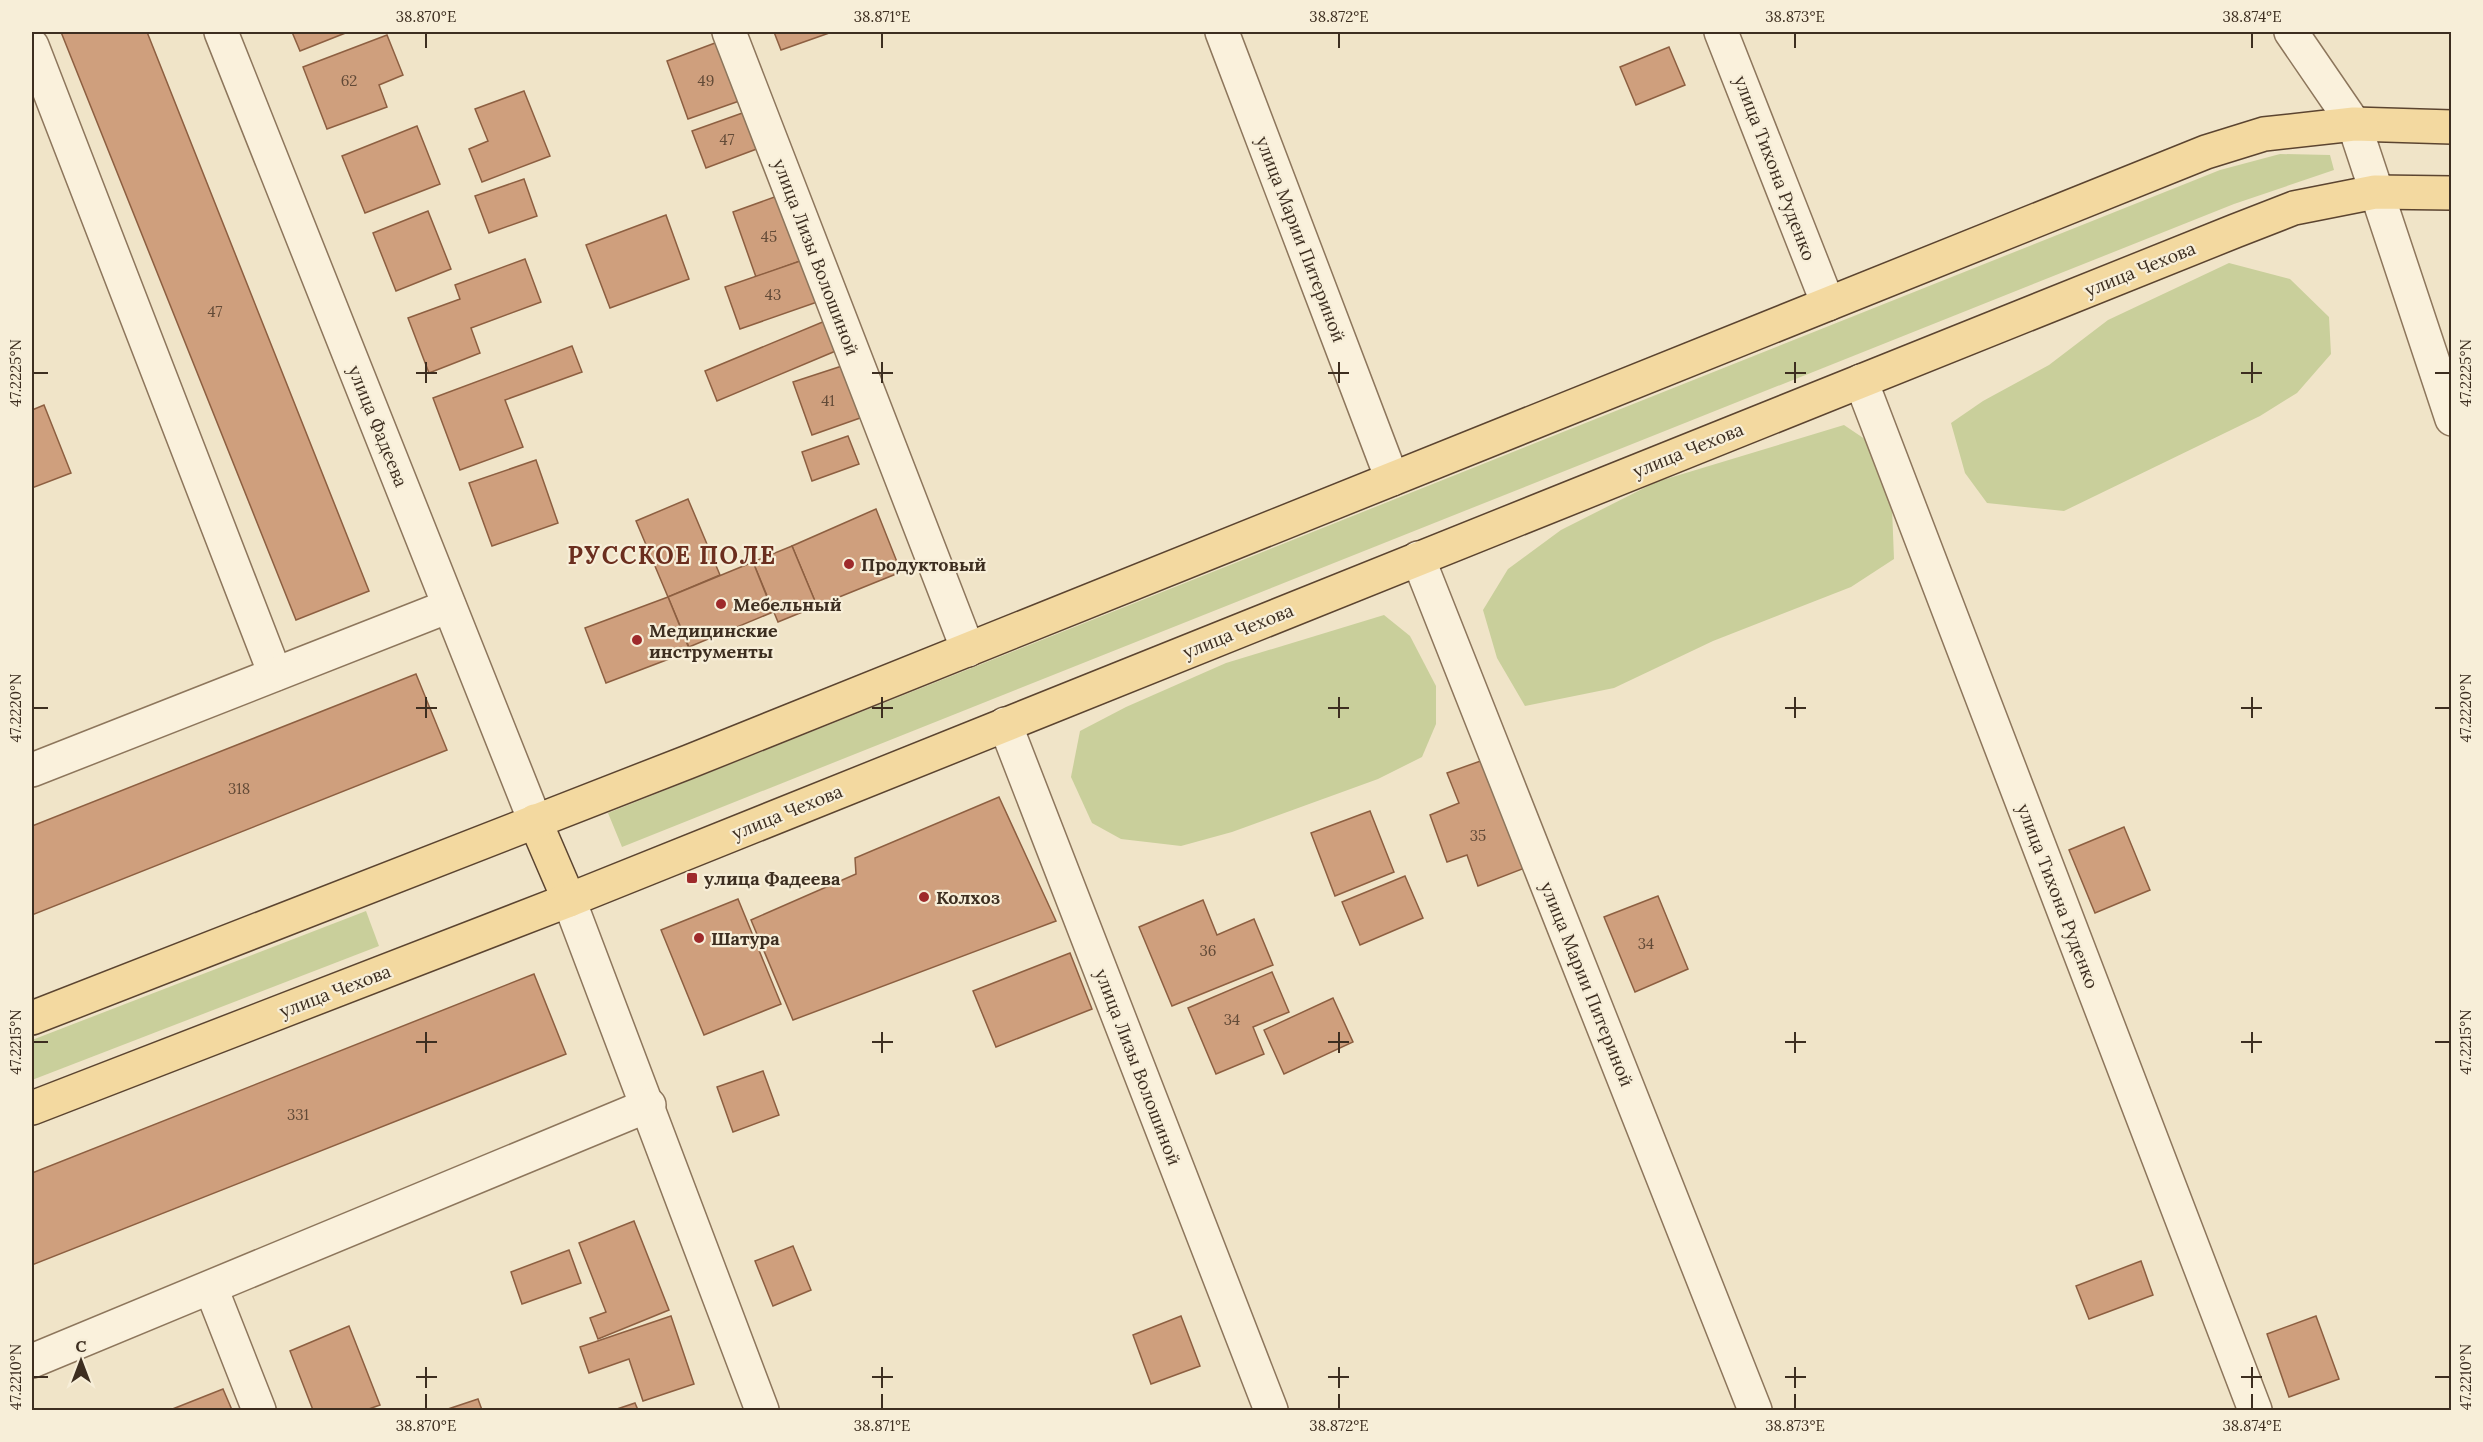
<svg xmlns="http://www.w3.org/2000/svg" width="2483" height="1442" font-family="Lora,serif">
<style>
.green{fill:#c9cf9b}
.building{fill:#cf9f7d;stroke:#8d5f41;stroke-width:1.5}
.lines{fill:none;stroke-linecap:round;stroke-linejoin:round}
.minor-casing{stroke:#8d765c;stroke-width:36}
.major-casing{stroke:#5b4430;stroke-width:36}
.minor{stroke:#faf1dc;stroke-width:33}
.major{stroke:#f3d9a0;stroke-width:33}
.ticks{fill:none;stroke:#3d2e20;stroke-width:2}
.poi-dot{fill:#9e2a2b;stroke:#f7eed8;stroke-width:2}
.labels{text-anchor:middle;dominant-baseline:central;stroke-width:4.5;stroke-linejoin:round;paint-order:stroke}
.number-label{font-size:15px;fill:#624a37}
.street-label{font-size:18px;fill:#3d2e20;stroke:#f7eed8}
.poi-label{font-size:18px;font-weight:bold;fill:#3d2e20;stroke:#f7eed8;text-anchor:start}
.district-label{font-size:24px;font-weight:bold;letter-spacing:1.5px;fill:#6b2e1e;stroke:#f7eed8}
.neatline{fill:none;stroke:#3d2e20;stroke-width:2}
.ticks-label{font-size:15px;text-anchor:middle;fill:#3d2e20}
</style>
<rect width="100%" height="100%" fill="#f0e4c8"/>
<!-- green -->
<g class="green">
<polygon points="2280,154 2330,155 2334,170 2234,204 622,847 608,813 2220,170"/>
<polygon points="2229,263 2290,279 2329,317 2331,354 2297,393 2260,416 2064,511 1987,503 1965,473 1951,423 1983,401 2049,365 2108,320"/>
<polygon points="1844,425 1890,456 1894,559 1851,587 1713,641 1614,688 1525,706 1497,658 1483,610 1508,569 1561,530 1656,482"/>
<polygon points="1384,615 1410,636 1436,686 1436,724 1422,757 1378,779 1232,832 1181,846 1121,839 1092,823 1071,777 1080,731 1126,707 1226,663"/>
<polygon points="366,911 379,946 32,1080 32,1040"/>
</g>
<!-- building -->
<g class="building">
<polygon points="61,32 147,32 369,591 296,620"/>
<polygon points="292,32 348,32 300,51"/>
<polygon points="774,32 832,32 781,50"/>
<polygon points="387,35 403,75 379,85 387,107 327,129 303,67"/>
<polygon points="723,40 745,99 688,119 667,61"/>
<polygon points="1669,47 1685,85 1636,105 1620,67"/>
<polygon points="524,91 550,156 482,182 469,149 488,141 475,109"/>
<polygon points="748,111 762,147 706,168 692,131"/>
<polygon points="417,126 440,184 365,213 342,156"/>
<polygon points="524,179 537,216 489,233 475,196"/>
<polygon points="783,194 806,259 756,277 733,212"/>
<polygon points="428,211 451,269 396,291 373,233"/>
<polygon points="666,215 689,279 610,308 586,245"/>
<polygon points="525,259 541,302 471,328 480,353 429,373 408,318 460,299 455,285"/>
<polygon points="806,259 820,301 740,329 725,287"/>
<polygon points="825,321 838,350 717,401 705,371"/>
<polygon points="572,346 582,372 505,400 523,447 460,470 433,398"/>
<polygon points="845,365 863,417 812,435 793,382"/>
<polygon points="44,405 71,473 32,488 32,410"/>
<polygon points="848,436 859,464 812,481 802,452"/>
<polygon points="536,460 558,523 492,546 469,483"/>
<polygon points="688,499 720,575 668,597 636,521"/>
<polygon points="876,509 901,572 817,606 792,546"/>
<polygon points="792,546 817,606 778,622 753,562"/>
<polygon points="753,562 773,612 689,647 668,597"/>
<polygon points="668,597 690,651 606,683 585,628"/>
<polygon points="416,674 447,750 32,915 32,826"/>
<polygon points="1489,758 1530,866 1478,886 1467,855 1447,862 1430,815 1459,803 1447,773"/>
<polygon points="999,797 1056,921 793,1020 751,920 856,874 855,858"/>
<polygon points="1370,811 1394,872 1335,896 1311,833"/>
<polygon points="2124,827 2150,890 2095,913 2069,850"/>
<polygon points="1405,876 1423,918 1360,945 1342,902"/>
<polygon points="1658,896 1688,969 1635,992 1604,917"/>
<polygon points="738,899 781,1004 704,1035 661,930"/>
<polygon points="1203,900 1217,935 1254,919 1273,965 1172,1006 1139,927"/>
<polygon points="1070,953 1092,1009 996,1047 973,991"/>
<polygon points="1272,972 1289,1012 1253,1027 1264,1054 1216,1074 1188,1008"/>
<polygon points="534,974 566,1054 32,1265 32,1173"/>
<polygon points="1333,998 1353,1042 1284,1074 1264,1030"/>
<polygon points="763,1071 779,1115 733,1132 717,1087"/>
<polygon points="634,1221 669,1310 598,1339 590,1318 606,1312 579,1243"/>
<polygon points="793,1246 811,1290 773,1306 755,1261"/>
<polygon points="569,1250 581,1283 522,1304 511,1272"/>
<polygon points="2141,1261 2153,1295 2089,1319 2076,1286"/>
<polygon points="671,1316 694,1384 643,1401 629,1359 589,1373 580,1347"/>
<polygon points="1181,1316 1200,1366 1151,1384 1133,1335"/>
<polygon points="2316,1316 2339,1379 2289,1397 2267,1334"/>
<polygon points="349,1326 380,1405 366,1410 313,1410 290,1351"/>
<polygon points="223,1389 232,1410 170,1410"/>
<polygon points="478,1399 482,1410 445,1410"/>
<polygon points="635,1403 638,1410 614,1410"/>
</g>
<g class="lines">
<!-- minor casing -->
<g class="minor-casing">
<g id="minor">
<polyline points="221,32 535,821"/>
<polyline points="729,32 968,650"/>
<polyline points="1222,32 1392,479"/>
<polyline points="1721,32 1828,304"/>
<polyline points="2291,32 2354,124 2452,419"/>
<polyline points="32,46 275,674"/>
<polyline points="1861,381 2255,1410"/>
<polyline points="1418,558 1755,1410"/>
<polyline points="1005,724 1271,1410"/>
<polyline points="32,770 449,606"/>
<polyline points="569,900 762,1410"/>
<polyline points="211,1288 259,1410"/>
<polyline points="32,1361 649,1105"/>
</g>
</g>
<!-- major casing -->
<g class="major-casing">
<g id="major">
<polyline points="535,821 569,900"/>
<polyline points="32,1018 688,762 2206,152 2264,134 2354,124 2452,127"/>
<polyline points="32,1108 569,900 2235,231 2294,208 2375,192 2452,193"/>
</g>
</g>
<!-- minor -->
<use href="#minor" class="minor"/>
<!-- major -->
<use href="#major" class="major"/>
</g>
<!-- ticks -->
<path class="ticks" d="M 426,33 L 426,48M 882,33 L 882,48M 1339,33 L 1339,48M 1795,33 L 1795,48M 2252,33 L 2252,48M 426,362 L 426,383M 882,362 L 882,383M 1339,362 L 1339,383M 1795,362 L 1795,383M 2252,362 L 2252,383M 33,373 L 48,373M 416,373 L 437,373M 872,373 L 893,373M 1328,373 L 1349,373M 1785,373 L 1806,373M 2241,373 L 2262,373M 2435,373 L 2450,373M 426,697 L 426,718M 882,697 L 882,718M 1339,697 L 1339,718M 1795,697 L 1795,718M 2252,697 L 2252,718M 33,708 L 48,708M 416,708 L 437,708M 872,708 L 893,708M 1328,708 L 1349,708M 1785,708 L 1806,708M 2241,708 L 2262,708M 2435,708 L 2450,708M 426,1032 L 426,1053M 882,1032 L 882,1053M 1339,1032 L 1339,1053M 1795,1032 L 1795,1053M 2252,1032 L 2252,1053M 33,1042 L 48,1042M 416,1042 L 437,1042M 872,1042 L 893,1042M 1328,1042 L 1349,1042M 1785,1042 L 1806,1042M 2241,1042 L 2262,1042M 2435,1042 L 2450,1042M 426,1367 L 426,1388M 882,1367 L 882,1388M 1339,1367 L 1339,1388M 1795,1367 L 1795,1388M 2252,1367 L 2252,1388M 33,1377 L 48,1377M 416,1377 L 437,1377M 872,1377 L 893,1377M 1328,1377 L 1349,1377M 1785,1377 L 1806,1377M 2241,1377 L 2262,1377M 2435,1377 L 2450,1377M 426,1394 L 426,1409M 882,1394 L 882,1409M 1339,1394 L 1339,1409M 1795,1394 L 1795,1409M 2252,1394 L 2252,1409"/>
<!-- markers -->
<g class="poi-dot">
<circle cx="849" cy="564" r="6"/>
<circle cx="721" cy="604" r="6"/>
<circle cx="637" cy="640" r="6"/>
<rect x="686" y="872" width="12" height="12" rx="3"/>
<circle cx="924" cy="897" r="6"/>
<circle cx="699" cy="938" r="6"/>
</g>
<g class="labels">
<!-- number labels -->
<g class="number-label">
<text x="349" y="80">62</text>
<text x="706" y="80">49</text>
<text x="727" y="139">47</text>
<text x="769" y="236">45</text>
<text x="773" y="294">43</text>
<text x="215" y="311">47</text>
<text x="828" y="400">41</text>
<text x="239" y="788">318</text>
<text x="1478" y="835">35</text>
<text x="1646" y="943">34</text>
<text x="1208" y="950">36</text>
<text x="1232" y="1019">34</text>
<text x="298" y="1114">331</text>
</g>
<!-- street labels -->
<g class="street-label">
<text transform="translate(1775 168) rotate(69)">улица Тихона Руденко</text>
<text transform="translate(1301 239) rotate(69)">улица Марии Питериной</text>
<text transform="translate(816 257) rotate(69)">улица Лизы Волошиной</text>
<text transform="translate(2140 269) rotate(-22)">улица Чехова</text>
<text transform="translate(378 426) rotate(68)">улица Фадеева</text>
<text transform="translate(1688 450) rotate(-22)">улица Чехова</text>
<text transform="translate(1238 631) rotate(-22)">улица Чехова</text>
<text transform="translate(787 812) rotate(-22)">улица Чехова</text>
<text transform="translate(2058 896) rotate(69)">улица Тихона Руденко</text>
<text transform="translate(1587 984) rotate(68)">улица Марии Питериной</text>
<text transform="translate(335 991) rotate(-21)">улица Чехова</text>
<text transform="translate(1138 1067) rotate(69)">улица Лизы Волошиной</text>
</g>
<!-- poi labels -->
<g class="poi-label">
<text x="861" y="564">Продуктовый</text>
<text x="733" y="604">Мебельный</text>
<text x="649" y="630">Медицинские<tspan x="649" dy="21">инструменты</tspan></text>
<text x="704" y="878">улица Фадеева</text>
<text x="936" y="897">Колхоз</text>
<text x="711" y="938">Шатура</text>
</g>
<!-- district labels -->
<g class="district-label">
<text x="672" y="555">РУССКОЕ ПОЛЕ</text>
</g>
</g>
<!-- border -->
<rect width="2483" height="1442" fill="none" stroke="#f7eed8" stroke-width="66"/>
<!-- north arrow -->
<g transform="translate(81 1361)" stroke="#f7eed8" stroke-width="4.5" paint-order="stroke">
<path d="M0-4.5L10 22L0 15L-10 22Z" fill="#3d2e20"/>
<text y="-9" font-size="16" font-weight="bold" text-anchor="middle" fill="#3d2e20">С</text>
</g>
<rect x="33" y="33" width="2417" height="1376" class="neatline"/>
<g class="ticks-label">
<text x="426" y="22">38.870°E</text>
<text x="882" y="22">38.871°E</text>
<text x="1339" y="22">38.872°E</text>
<text x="1795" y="22">38.873°E</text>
<text x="2252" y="22">38.874°E</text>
<text transform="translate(16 373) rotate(-90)" y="5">47.2225°N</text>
<text transform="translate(2466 373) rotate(-90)" y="5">47.2225°N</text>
<text transform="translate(16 708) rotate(-90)" y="5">47.2220°N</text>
<text transform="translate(2466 708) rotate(-90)" y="5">47.2220°N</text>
<text transform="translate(16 1042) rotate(-90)" y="5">47.2215°N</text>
<text transform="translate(2466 1042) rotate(-90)" y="5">47.2215°N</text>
<text transform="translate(16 1377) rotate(-90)" y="5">47.2210°N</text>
<text transform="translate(2466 1377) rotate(-90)" y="5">47.2210°N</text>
<text x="426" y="1431">38.870°E</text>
<text x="882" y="1431">38.871°E</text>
<text x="1339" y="1431">38.872°E</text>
<text x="1795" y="1431">38.873°E</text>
<text x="2252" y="1431">38.874°E</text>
</g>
</svg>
